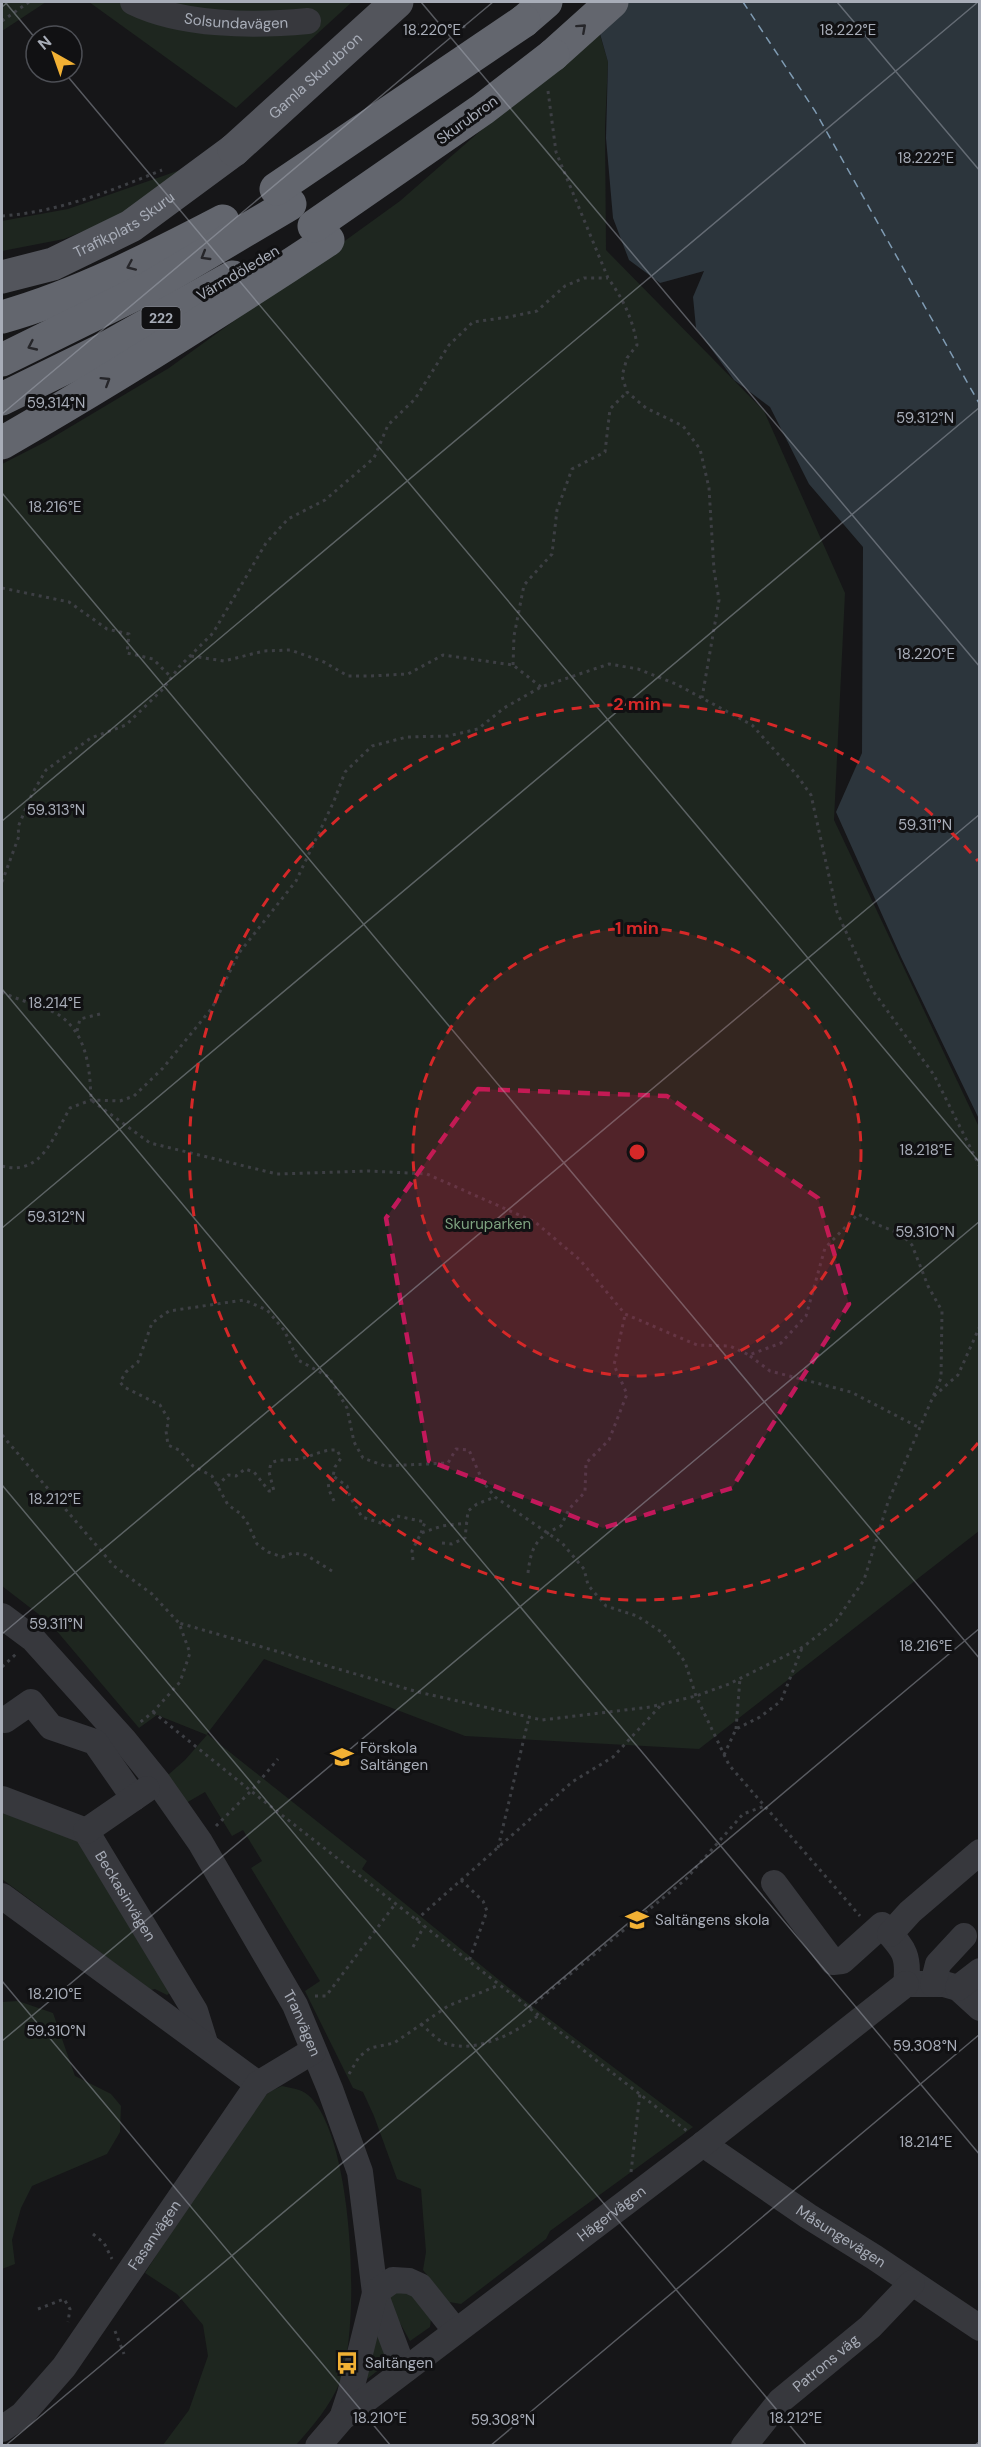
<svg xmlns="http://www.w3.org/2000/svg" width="981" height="2447" font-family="'DM Sans',sans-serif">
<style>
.green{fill:#1e261f}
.water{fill:#2c353c}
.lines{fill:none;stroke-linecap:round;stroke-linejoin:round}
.ferry{stroke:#7f9bb3;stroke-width:1.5;stroke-dasharray:8 6;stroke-linecap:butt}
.path{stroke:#3d3f44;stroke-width:3;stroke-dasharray:3 4.5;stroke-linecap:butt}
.minor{stroke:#37383d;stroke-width:26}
.major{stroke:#53555c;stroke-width:33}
.highway{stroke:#63666e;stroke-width:33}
.major-bridge{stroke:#53555c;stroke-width:33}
.highway-bridge{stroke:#63666e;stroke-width:33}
.oneway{stroke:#26262a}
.marked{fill:#c2185b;fill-opacity:0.2;stroke:#c2185b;stroke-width:4.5;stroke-dasharray:12 8;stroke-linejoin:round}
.ticks{fill:none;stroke:#a8adb8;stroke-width:1.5;stroke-opacity:0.45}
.ring{fill:none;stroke:#d62828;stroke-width:3;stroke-dasharray:10 8}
.labels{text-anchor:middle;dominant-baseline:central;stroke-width:6;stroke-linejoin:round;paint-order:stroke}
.shield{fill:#111113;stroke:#7b7e86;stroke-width:1.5}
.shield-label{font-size:14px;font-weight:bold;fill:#a8adb8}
.street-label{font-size:15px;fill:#a8adb8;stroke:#111113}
.park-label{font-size:15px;fill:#7fa381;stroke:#111113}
.poi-label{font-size:15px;fill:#a8adb8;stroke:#111113;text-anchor:start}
.ticks-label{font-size:15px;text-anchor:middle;fill:#a8adb8;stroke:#111113;stroke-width:6;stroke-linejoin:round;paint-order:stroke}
.centre{fill:#d62828;stroke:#111113;stroke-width:3}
.ring-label{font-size:18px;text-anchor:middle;font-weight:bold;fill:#d62828;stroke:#111113;stroke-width:6;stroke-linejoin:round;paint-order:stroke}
</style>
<rect width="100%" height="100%" fill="#161618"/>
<!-- green -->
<g class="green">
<polygon points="2,2 46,2 2,31"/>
<polygon points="89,2 352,2 236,108"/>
<polygon points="598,28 608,62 605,127 606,250 764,411 845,593 834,820 979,1127 979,1531 699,1749 465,1736 264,1659 207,1734 367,1861 362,1869 524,2000 693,2127 550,2231 546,2239 461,2304 449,2302 423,2270 426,2252 421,2189 397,2179 374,2116 363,2092 353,2088 305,1991 320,1981 251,1868 262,1861 243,1830 232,1836 205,1792 186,1803 168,1775 185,1760 207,1735 157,1715 139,1728 50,1623 2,1586 2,464 45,442 169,368 400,201"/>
<polygon points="186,168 128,213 64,239 2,251 2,221 68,209"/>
<polygon points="2,1808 81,1836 170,1993 167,1995 155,1989 151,1990 2,1879"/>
<polygon points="18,2001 53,2013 75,2076 111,2094 121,2106 120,2132 107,2154 32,2186 21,2208 12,2240 15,2264 2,2269 2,2002"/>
<path d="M 282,2086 C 291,2088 301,2089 308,2095 C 354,2135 361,2327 340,2382 C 330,2406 313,2426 296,2445 L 163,2445 L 189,2410 L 208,2356 L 203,2325 L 177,2294 L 145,2273 L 197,2191 L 261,2099 L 271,2091 Z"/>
<polygon points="412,2291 431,2319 430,2327 410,2341 391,2307 389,2292"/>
<polygon points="374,2323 390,2354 384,2356 385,2365 358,2386"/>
</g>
<!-- water -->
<polygon class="water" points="591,2 979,2 979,1119 901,957 836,812 862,753 863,547 809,484 770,407 734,380 696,328 693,297 704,271 660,283 629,260 613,218 606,138 608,62"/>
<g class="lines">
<!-- ferry -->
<polyline class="ferry" points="743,2 815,111 980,405"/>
<!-- path -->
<g class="path">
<polyline points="2,21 29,2"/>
<polyline points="410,25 470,27"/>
<path d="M 548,91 L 556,152 L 608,278 C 623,299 633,319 637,345 L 627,358 L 622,376 L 627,392 L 646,408 L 683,426 L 700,449 L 709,488 L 714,570 L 719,600 L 702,698"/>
<path d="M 2,216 C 58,212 111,191 162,170"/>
<polyline points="2,588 69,602 107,629 129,634 127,653 153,659 171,677"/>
<polyline points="191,656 224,661 264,651 290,650 324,662 348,676 370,676 408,674 443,655 513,665 541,687"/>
<polyline points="513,665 514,636 524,585 552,554 557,510 572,469 605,452 610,409 627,392"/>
<polyline points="2,882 19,836 18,827 32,794 46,770 91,738 126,725 163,689 179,667 213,633 266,543 288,519 325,500 374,458 388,425 415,399 449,345 473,322 509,317 537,311 565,286 584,278 608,278"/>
<path d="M 2,992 C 19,1001 42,1005 59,1015 C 87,1034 90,1068 91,1100 L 150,1143 L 277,1174 L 370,1171 L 427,1174 L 535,1222 L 580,1260 L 625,1314 L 697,1345 L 730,1346 L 749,1355 L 781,1343 L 806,1316 L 825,1248 L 858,1214 L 876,1224 L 901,1234 L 912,1245 L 928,1286 L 942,1311 L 941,1378 L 888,1502 L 864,1580 L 836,1621 L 803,1647 L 729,1684 L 696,1696 L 650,1707 L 542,1720 L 418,1692 L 179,1623"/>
<polyline points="77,1031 80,1019 104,1013"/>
<path d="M 2,1166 C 42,1177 54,1135 70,1108 L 91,1100 L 120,1101 L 134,1096 L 163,1068 L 212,1008 L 239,953 L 296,881 L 334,801 L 345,772 L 372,746 L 407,737 L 448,736 L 478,729 L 504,708 L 541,687 L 609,664 L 638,669 L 676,684 L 752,725 L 796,774 L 811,795 L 837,912 L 873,991 L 934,1075 L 980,1167"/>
<polyline points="750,1356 770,1371 851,1392 920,1428"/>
<polyline points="934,1396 958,1375 980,1326"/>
<polyline points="2,1435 114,1566 152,1594 179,1623 190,1653 180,1682 153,1712 138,1724"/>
<path d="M 217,1486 L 228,1475 L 236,1476 L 245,1469 L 254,1472 L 269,1491 L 274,1491 L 269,1472 L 271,1463 C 281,1458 288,1461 299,1459 C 313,1456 323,1449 337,1450 L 341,1458 L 335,1467 L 333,1476"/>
<polyline points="334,1501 329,1490 328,1481 333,1476 347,1486 350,1497 362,1517 387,1525 397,1516 425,1522 421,1533"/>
<polyline points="442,1543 452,1544 465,1538 468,1511 477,1504 495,1497"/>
<polyline points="413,1560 412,1551 421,1533 442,1526 467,1523"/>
<polyline points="332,1571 306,1555 293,1553 282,1557 268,1552 257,1544 248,1524 241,1514 228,1505 212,1476 193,1466 179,1450 168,1445 166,1431 169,1420 160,1405 124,1387 120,1382 126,1372 138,1362 152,1323 169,1311 244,1300 267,1310 284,1330 298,1360 329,1377 347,1408 354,1442 363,1458 385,1466 448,1463 456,1449 469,1450 483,1482 495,1497 562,1543 584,1569 588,1585 606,1606 637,1616 663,1633 685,1662 696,1696 729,1765 860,1916"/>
<path d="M 528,1573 C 531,1547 536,1537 561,1526 L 569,1509 L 585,1492 L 586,1463 L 609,1440 L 627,1394 L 614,1365 L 625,1315"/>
<polyline points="2,1667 16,1654"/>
<polyline points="153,1712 251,1791 687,2131"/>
<polyline points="736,1729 740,1678"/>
<polyline points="724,1755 736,1729 760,1717 781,1701 802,1648"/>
<polyline points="216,1826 251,1791 278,1759"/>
<polyline points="498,1848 529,1717"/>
<polyline points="461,1880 483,1901 487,1911 469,1961"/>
<polyline points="416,1920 572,1782 613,1757 662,1704"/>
<polyline points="413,1947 424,1926"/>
<polyline points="315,1996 326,1996 396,1903"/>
<polyline points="529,2008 686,1879 743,1814 765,1806"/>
<path d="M 421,2024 C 429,2031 438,2041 447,2044 C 478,2053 515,2033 539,2015"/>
<polyline points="349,2074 359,2057 370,2048 394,2043 448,2006 499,1985"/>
<polyline points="631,2172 640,2093"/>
<polyline points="93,2234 104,2243 112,2259"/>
<polyline points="38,2309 64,2299 70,2309 68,2322"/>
<polyline points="115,2331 124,2354"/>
</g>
<!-- minor -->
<g class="minor">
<path id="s1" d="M 133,2 C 182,26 254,26 308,21"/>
<path id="s2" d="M 2,1616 L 33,1639 L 124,1740 L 158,1782 L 200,1842 L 295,2005 L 330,2089 L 360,2172 L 375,2293 L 400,2360 L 406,2369"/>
<polyline points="5,1720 31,1702 51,1727 95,1742 134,1798"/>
<path id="s3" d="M 2,1799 L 86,1831 L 195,2011 L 205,2043"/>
<polyline points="86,1831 147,1789"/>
<path d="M 774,1883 L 833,1962 L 842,1961 L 882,1925 C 902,1948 910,1952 906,1984"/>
<polyline points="2,1896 258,2084"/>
<polyline points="890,1934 910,1912 980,1852"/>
<polyline points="906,1984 944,1984 958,1988 980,2008"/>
<polyline points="933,1984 938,1964 964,1936"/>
<polyline points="958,1988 980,1971"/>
<path id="s4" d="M 703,2144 L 808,2216 L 874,2257 L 980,2328"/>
<polyline points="342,2418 350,2394 375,2293 393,2280 409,2281 420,2286 455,2330"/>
<path id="s5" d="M 2,2429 L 22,2415 L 64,2367 L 258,2084 L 313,2051"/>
<path id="s6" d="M 318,2446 L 342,2418 L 703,2144 L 906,1984"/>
<path id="s7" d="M 744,2446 L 780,2401 L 870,2327 L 912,2283"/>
</g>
<!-- major -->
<path class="major" id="s8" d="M 2,277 L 53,264 L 131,226 L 234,150"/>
<!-- highway -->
<g class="highway">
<polyline points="524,21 546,2"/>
<polyline points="553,55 612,2"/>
<path d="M 2,317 C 77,296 154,257 223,221"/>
<polyline points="2,360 150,287 290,204"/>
<polyline points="2,399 108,347 233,277"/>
<path d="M 2,443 C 113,379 221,311 328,240"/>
</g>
<!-- major-bridge -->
<path class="major-bridge" id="s9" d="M 234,150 L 397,2"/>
<!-- highway-bridge -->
<g class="highway-bridge">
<polyline points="276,189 524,21"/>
<polyline points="314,226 483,109 553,55"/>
</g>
</g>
<!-- one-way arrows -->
<defs><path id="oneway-chevron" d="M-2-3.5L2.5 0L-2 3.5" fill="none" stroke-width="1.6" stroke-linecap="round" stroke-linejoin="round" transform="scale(1.5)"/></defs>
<g class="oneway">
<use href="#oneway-chevron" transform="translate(582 28) rotate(-42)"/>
<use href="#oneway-chevron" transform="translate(205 256) rotate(149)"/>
<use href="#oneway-chevron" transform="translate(131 266) rotate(156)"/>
<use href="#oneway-chevron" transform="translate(32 346) rotate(155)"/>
<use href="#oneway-chevron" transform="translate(106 381) rotate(-32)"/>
</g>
<!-- marked area -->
<path class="marked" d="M 478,1089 L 667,1096 L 818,1198 L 849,1304 L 732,1488 L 603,1528 L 429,1461 L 386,1218 Z"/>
<!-- ticks -->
<path class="ticks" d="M 5,2 L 36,39M 421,2 L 980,667M 837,2 L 980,171M 2,7 L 8,2M 64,72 L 980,1163M 2,414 L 493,2M 2,493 L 980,1659M 2,821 L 978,2M 2,989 L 980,2155M 2,1228 L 980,407M 2,1485 L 807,2446M 2,1634 L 980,814M 2,1981 L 391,2446M 2,2041 L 980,1221M 5,2446 L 980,1628M 490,2446 L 980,2034M 974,2446 L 980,2441"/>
<!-- distance rings -->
<circle cx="637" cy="1152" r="224" fill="#d62828" fill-opacity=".12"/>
<g class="ring">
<circle cx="637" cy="1152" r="224"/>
<path d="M978 1443A448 448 0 1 1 978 861"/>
</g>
<!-- icons -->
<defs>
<g id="school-bare" transform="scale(1.8)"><path d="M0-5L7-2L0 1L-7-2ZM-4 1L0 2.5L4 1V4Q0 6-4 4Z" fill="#f2b134" stroke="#111113" stroke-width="2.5" paint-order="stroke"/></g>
<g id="bus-bare" transform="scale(1.8)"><path d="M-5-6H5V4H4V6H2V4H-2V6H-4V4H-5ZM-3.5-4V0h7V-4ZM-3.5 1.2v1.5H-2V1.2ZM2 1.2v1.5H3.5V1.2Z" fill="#f2b134" stroke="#111113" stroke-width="2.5" paint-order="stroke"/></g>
</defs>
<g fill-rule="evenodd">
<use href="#school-bare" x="342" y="1757"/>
<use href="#school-bare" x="637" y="1920"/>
<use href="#bus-bare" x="347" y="2363"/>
</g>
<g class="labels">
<!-- shield labels -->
<rect class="shield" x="141.5" y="307" width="39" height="22" rx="4.5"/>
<g class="shield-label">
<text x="161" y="318">222</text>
</g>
<!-- street labels -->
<g class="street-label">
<text stroke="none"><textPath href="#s1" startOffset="106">Solsundavägen</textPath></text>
<text stroke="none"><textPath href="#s9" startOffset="110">Gamla Skurubron</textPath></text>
<text transform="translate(467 120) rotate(-36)">Skurubron</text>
<text stroke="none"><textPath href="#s8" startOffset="134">Trafikplats Skuru</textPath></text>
<text transform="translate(238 273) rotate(-31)">Värmdöleden</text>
<text stroke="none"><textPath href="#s3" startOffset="166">Beckasinvägen</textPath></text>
<text stroke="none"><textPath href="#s2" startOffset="510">Tranvägen</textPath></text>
<text stroke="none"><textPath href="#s6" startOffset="375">Hägervägen</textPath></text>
<text stroke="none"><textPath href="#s5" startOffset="248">Fasanvägen</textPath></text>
<text stroke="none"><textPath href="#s4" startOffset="166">Måsungevägen</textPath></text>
<text stroke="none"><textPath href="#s7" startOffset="117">Patrons väg</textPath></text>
</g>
<!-- park labels -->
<g class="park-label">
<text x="488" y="1224">Skuruparken</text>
</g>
<!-- poi labels -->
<g class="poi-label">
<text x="360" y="1748">Förskola<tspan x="360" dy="17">Saltängen</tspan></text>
<text x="655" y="1920">Saltängens skola</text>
<text x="365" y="2363">Saltängen</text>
</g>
</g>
<g class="ticks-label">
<text x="432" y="35">18.220°E</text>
<text x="848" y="35">18.222°E</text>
<text x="926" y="163">18.222°E</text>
<text x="56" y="408">59.314°N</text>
<text x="925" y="423">59.312°N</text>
<text x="55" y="512">18.216°E</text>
<text x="926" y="659">18.220°E</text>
<text x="56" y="815">59.313°N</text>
<text x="925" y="830">59.311°N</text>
<text x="55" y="1008">18.214°E</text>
<text x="926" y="1155">18.218°E</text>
<text x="56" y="1222">59.312°N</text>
<text x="925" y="1237">59.310°N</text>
<text x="55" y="1504">18.212°E</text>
<text x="56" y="1629">59.311°N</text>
<text x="926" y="1651">18.216°E</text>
<text x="55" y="1999">18.210°E</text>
<text x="56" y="2036">59.310°N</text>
<text x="925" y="2051">59.308°N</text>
<text x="926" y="2147">18.214°E</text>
<text x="380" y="2423">18.210°E</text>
<text x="796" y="2423">18.212°E</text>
<text x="503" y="2425">59.308°N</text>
</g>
<circle cx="637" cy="1152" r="9" class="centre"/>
<g class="ring-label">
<text x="637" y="710">2 min</text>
<text x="637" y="934">1 min</text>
</g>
<!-- border -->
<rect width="981" height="2447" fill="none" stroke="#a8adb8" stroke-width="6"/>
<!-- north arrow -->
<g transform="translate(54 54) rotate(320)"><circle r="28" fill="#111113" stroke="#4d4f55" stroke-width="1.5"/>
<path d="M0-4.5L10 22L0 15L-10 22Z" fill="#f2b134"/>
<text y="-9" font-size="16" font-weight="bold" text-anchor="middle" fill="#a8adb8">N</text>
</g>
</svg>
